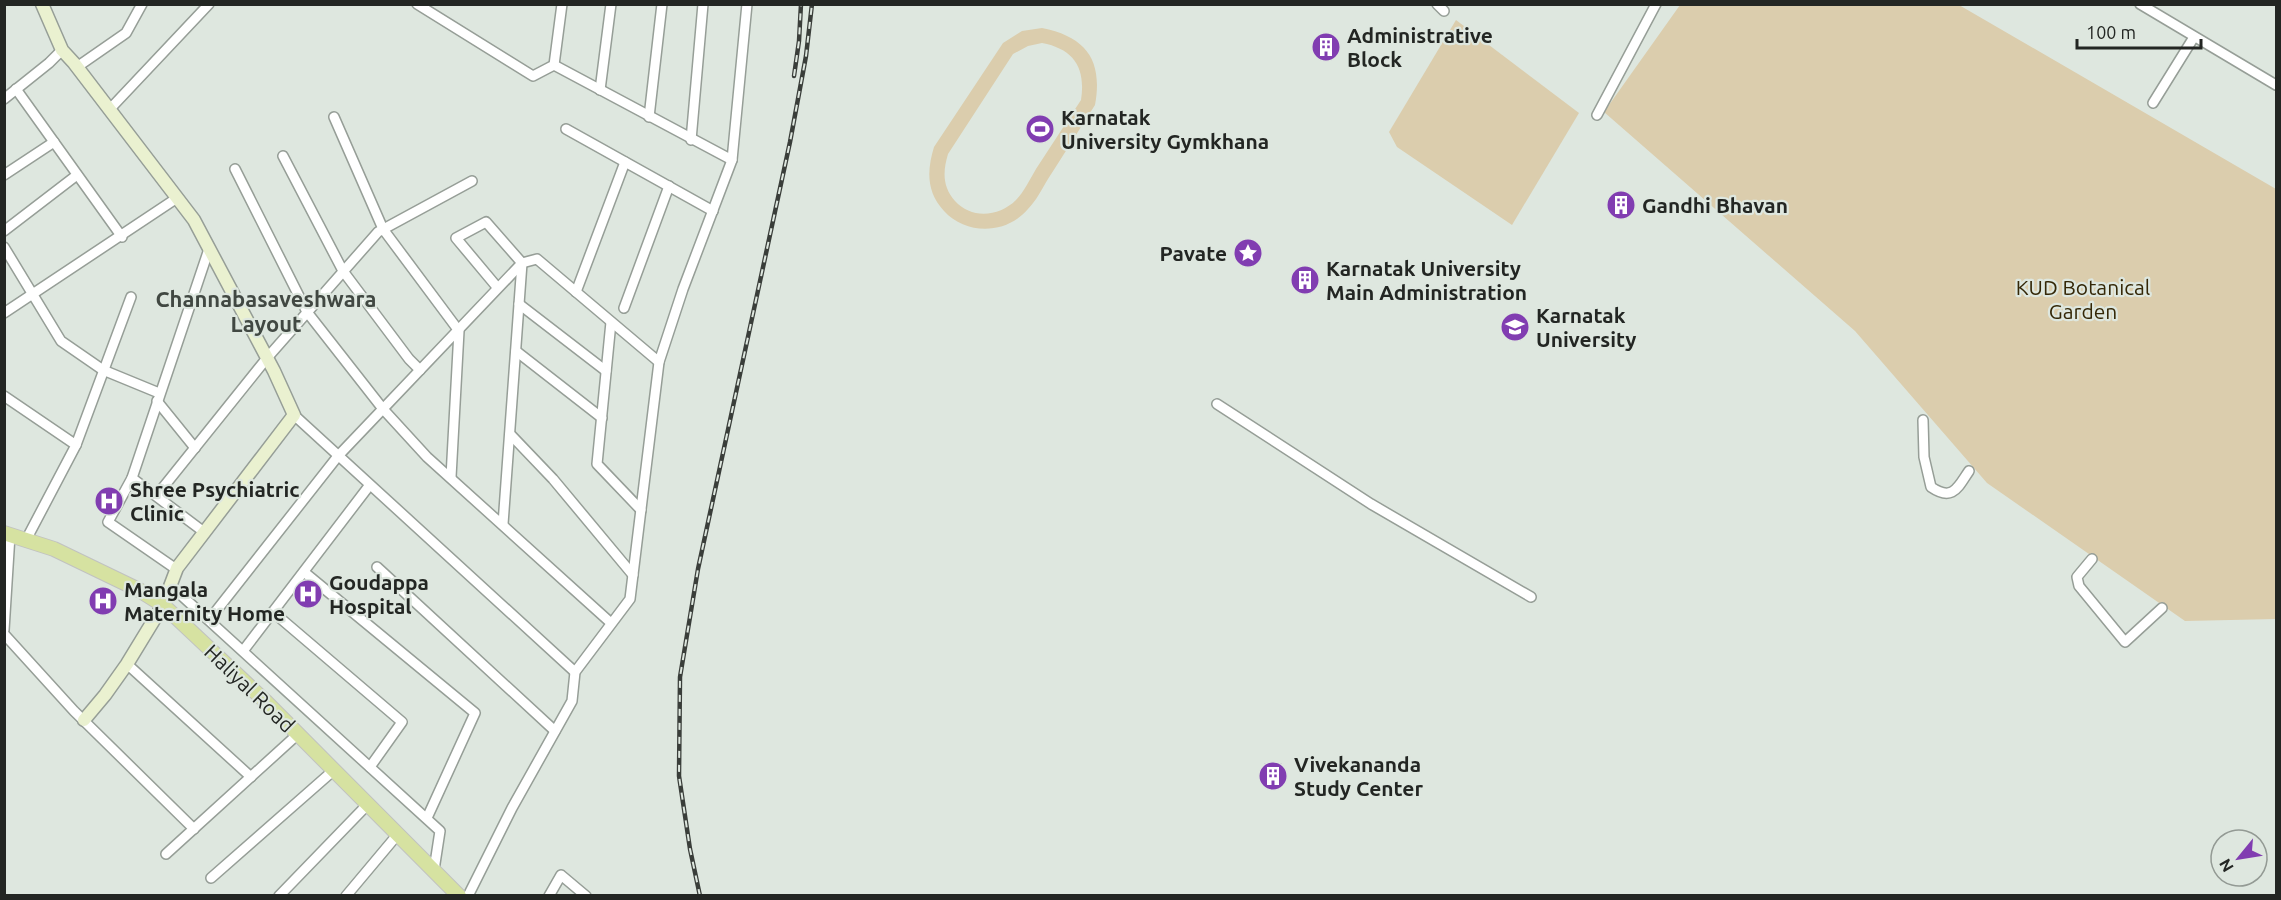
<svg xmlns="http://www.w3.org/2000/svg" width="2281" height="900" font-family="Ubuntu,sans-serif">
<style>
.green{fill:#dbcdad;fill-rule:evenodd}
.lines{fill:none;stroke-linecap:round;stroke-linejoin:round}
.street-casing{stroke:#969e97;stroke-width:12}
.secondary-casing{stroke:#969e97;stroke-width:15}
.primary-casing{stroke:#c1c2c1;stroke-width:16}
.street{stroke:#fff;stroke-width:9}
.secondary{stroke:#eaf1d0;stroke-width:12}
.primary{stroke:#d6e2a1;stroke-width:14}
.rail-casing{stroke:#3a3e3a;stroke-width:4.5}
.rail{stroke:#dee7df;stroke-width:2;stroke-dasharray:7;stroke-linecap:butt}
.labels{text-anchor:middle;dominant-baseline:central;stroke-width:4.5;stroke-linejoin:round;paint-order:stroke}
.poi-label{font-size:21px;font-weight:bold;fill:#232623;stroke:#dee7df;text-anchor:start}
.park-label{font-size:21px;fill:#342706;stroke:#dee7df}
.street-label{font-size:21px;fill:#232623;stroke:#dee7df}
.neighbourhood-label{font-size:22px;font-weight:bold;fill:#414842;stroke:#dee7df}
</style>
<rect width="100%" height="100%" fill="#dee7df"/>
<!-- green -->
<g class="green">
<polygon points="1680,5 1959,5 2276,189 2276,619 2185,621 1987,483 1855,331 1604,112"/>
<polygon points="1456,20 1579,113 1512,225 1397,147 1389,132"/>
<path d="M 1042,28 C 1087,37 1103,61 1095,105 C 1079,130 1064,154 1048,179 C 1042,189 1036,201 1028,209 C 1006,235 966,235 944,211 C 926,192 927,170 934,147 L 1003,43 L 1022,31 ZM 1042,43 C 1074,49 1086,68 1081,100 C 1066,123 1051,146 1036,169 C 1030,179 1024,192 1016,200 C 999,217 971,219 955,201 C 942,186 943,171 948,154 L 1013,54 L 1028,46 Z"/>
</g>
<g class="lines">
<!-- street casing -->
<g class="street-casing">
<g id="street">
<polyline points="417,4 533,76 554,65 562,4"/>
<polyline points="1437,4 1444,11"/>
<polyline points="2140,4 2276,85"/>
<polyline points="554,65 732,160"/>
<polyline points="77,67 126,33 142,4"/>
<polyline points="16,89 122,237"/>
<polyline points="600,90 611,4"/>
<polyline points="4,99 49,63 62,50"/>
<polyline points="2153,103 2194,37"/>
<polyline points="109,110 209,4"/>
<polyline points="1597,115 1656,4"/>
<polyline points="334,117 383,229 459,331 451,477"/>
<polyline points="649,117 662,4"/>
<polyline points="566,129 713,211"/>
<polyline points="691,140 703,4"/>
<polyline points="283,156 343,271 409,359 420,370"/>
<polyline points="235,169 307,312 383,409 427,457 611,623"/>
<polyline points="4,175 54,142"/>
<polyline points="4,231 77,175"/>
<polyline points="4,247 61,341 103,370 159,393"/>
<polyline points="497,287 456,238 486,222 522,263 503,524"/>
<polyline points="576,292 625,162"/>
<polyline points="519,304 606,371"/>
<polyline points="624,308 669,186"/>
<polyline points="4,313 177,198"/>
<polyline points="611,322 597,464 641,510"/>
<polyline points="516,351 602,418"/>
<polyline points="4,396 76,445 26,540"/>
<polyline points="157,401 195,448"/>
<polyline points="1217,404 1371,504 1531,597"/>
<polyline points="294,415 575,672"/>
<path d="M 1923,420 L 1924,457 L 1931,487 C 1953,502 1958,487 1969,471"/>
<polyline points="510,434 553,479 633,575"/>
<polyline points="76,445 131,297"/>
<polyline points="132,478 204,532"/>
<polyline points="157,495 267,358 378,232 472,181"/>
<polyline points="2092,559 2077,577 2079,586 2125,642 2162,608"/>
<polyline points="377,567 555,731"/>
<polyline points="176,569 108,522 132,478 209,249"/>
<polyline points="304,572 475,713 427,818"/>
<polyline points="170,585 440,831 434,870"/>
<polyline points="273,612 402,722 370,767"/>
<polyline points="209,620 338,456 522,263 537,259 659,362"/>
<polyline points="4,630 10,535"/>
<polyline points="4,634 74,711 194,829"/>
<polyline points="243,651 369,486"/>
<polyline points="127,664 251,777"/>
<polyline points="166,854 298,734"/>
<polyline points="211,878 334,770"/>
<polyline points="279,896 368,804"/>
<polyline points="346,896 398,834"/>
<polyline points="468,896 512,808 572,701 575,672 630,599 659,362 683,289 732,160 747,4"/>
<polyline points="549,896 561,875 586,896"/>
</g>
</g>
<!-- secondary casing -->
<g class="secondary-casing">
<polyline id="secondary" points="42,4 62,50 74,63 194,220 274,371 294,415 177,568 163,605 127,664 105,695 84,720"/>
</g>
<!-- primary casing -->
<g class="primary-casing">
<polyline id="primary" points="4,533 54,549 139,590 163,605 265,701 459,896"/>
</g>
<!-- street -->
<use href="#street" class="street"/>
<!-- secondary -->
<use href="#secondary" class="secondary"/>
<!-- primary -->
<use href="#primary" class="primary"/>
<!-- rail casing -->
<g class="rail-casing">
<g id="rail">
<polyline points="794,76 799,41 801,4"/>
<polyline points="700,896 690,849 679,776 680,677 698,569 790,142 806,56 812,4"/>
</g>
</g>
<!-- rail -->
<use href="#rail" class="rail"/>
</g>
<!-- icons -->
<defs>
<g id="building-disc" transform="scale(1.5)"><circle r="9.5" fill="#813db1" stroke="#dee7df"/><path d="M-4-6H4V6H1V3H-1V6H-4ZM-2.5-4.3h1.7v1.8h-1.7ZM.8-4.3h1.7v1.8H.8ZM-2.5-1h1.7V.8h-1.7ZM.8-1h1.7V.8H.8Z" fill="#fff"/></g>
<g id="stadium-disc" transform="scale(1.5)"><circle r="9.5" fill="#813db1" stroke="#dee7df"/><path d="M0-5a6.5 5 0 1 0 0 10a6.5 5 0 1 0 0-10ZM-3.5-1.8h7v3.6h-7Z" fill="#fff"/></g>
<g id="sight-disc" transform="scale(1.5)"><circle r="9.5" fill="#813db1" stroke="#dee7df"/><path d="M0-6L1.8-2.2L6-1.7L2.9 1.2L3.7 5.4L0 3.3L-3.7 5.4L-2.9 1.2L-6-1.7L-1.8-2.2Z" fill="#fff"/></g>
<g id="university-disc" transform="scale(1.5)"><circle r="9.5" fill="#813db1" stroke="#dee7df"/><path d="M0-5L7-2L0 1L-7-2ZM-4 1L0 2.5L4 1V4Q0 6-4 4Z" fill="#fff"/></g>
<g id="hospital-disc" transform="scale(1.5)"><circle r="9.5" fill="#813db1" stroke="#dee7df"/><path d="M-5-5h3v3.5h4V-5h3V5h-3V1.5h-4V5h-3Z" fill="#fff"/></g>
</defs>
<g fill-rule="evenodd">
<use href="#building-disc" x="1326" y="47"/>
<use href="#stadium-disc" x="1040" y="129"/>
<use href="#building-disc" x="1621" y="205"/>
<use href="#sight-disc" x="1248" y="253"/>
<use href="#building-disc" x="1305" y="280"/>
<use href="#university-disc" x="1515" y="327"/>
<use href="#hospital-disc" x="109" y="501"/>
<use href="#hospital-disc" x="308" y="594"/>
<use href="#hospital-disc" x="103" y="601"/>
<use href="#building-disc" x="1273" y="776"/>
</g>
<g class="labels">
<!-- poi labels -->
<g class="poi-label">
<text x="1347" y="35">Administrative<tspan x="1347" dy="24">Block</tspan></text>
<text x="1061" y="117">Karnatak<tspan x="1061" dy="24">University Gymkhana</tspan></text>
<text x="1642" y="205">Gandhi Bhavan</text>
<text x="1227" y="253" text-anchor="end">Pavate</text>
<text x="1326" y="268">Karnatak University<tspan x="1326" dy="24">Main Administration</tspan></text>
<text x="1536" y="315">Karnatak<tspan x="1536" dy="24">University</tspan></text>
<text x="130" y="489">Shree Psychiatric<tspan x="130" dy="24">Clinic</tspan></text>
<text x="329" y="582">Goudappa<tspan x="329" dy="24">Hospital</tspan></text>
<text x="124" y="589">Mangala<tspan x="124" dy="24">Maternity Home</tspan></text>
<text x="1294" y="764">Vivekananda<tspan x="1294" dy="24">Study Center</tspan></text>
</g>
<!-- park labels -->
<g class="park-label">
<text x="2083" y="287">KUD Botanical<tspan x="2083" dy="24">Garden</tspan></text>
</g>
<!-- street labels -->
<g class="street-label">
<text transform="translate(250 688) rotate(44)">Haliyal Road</text>
</g>
<!-- neighbourhood labels -->
<g class="neighbourhood-label">
<text x="266" y="298">Channabasaveshwara<tspan x="266" dy="25">Layout</tspan></text>
</g>
</g>
<!-- border -->
<rect width="2281" height="900" fill="none" stroke="#232623" stroke-width="12"/>
<!-- north arrow -->
<g transform="translate(2239 858) rotate(240)"><circle r="28" fill="#dee7df" stroke="#939a94" stroke-width="1.5"/>
<path d="M0-4.5L10 22L0 15L-10 22Z" fill="#813db1"/>
<text y="-9" font-size="16" font-weight="bold" text-anchor="middle" fill="#232623">N</text>
</g>
<!-- scale -->
<path d="M2077 39v9h124v-9" fill="none" stroke="#232623" stroke-width="3"/>
<text x="2086" y="39" font-size="18" fill="#232623" stroke="#dee7df" stroke-width="4.5" paint-order="stroke">100 m</text>
</svg>
